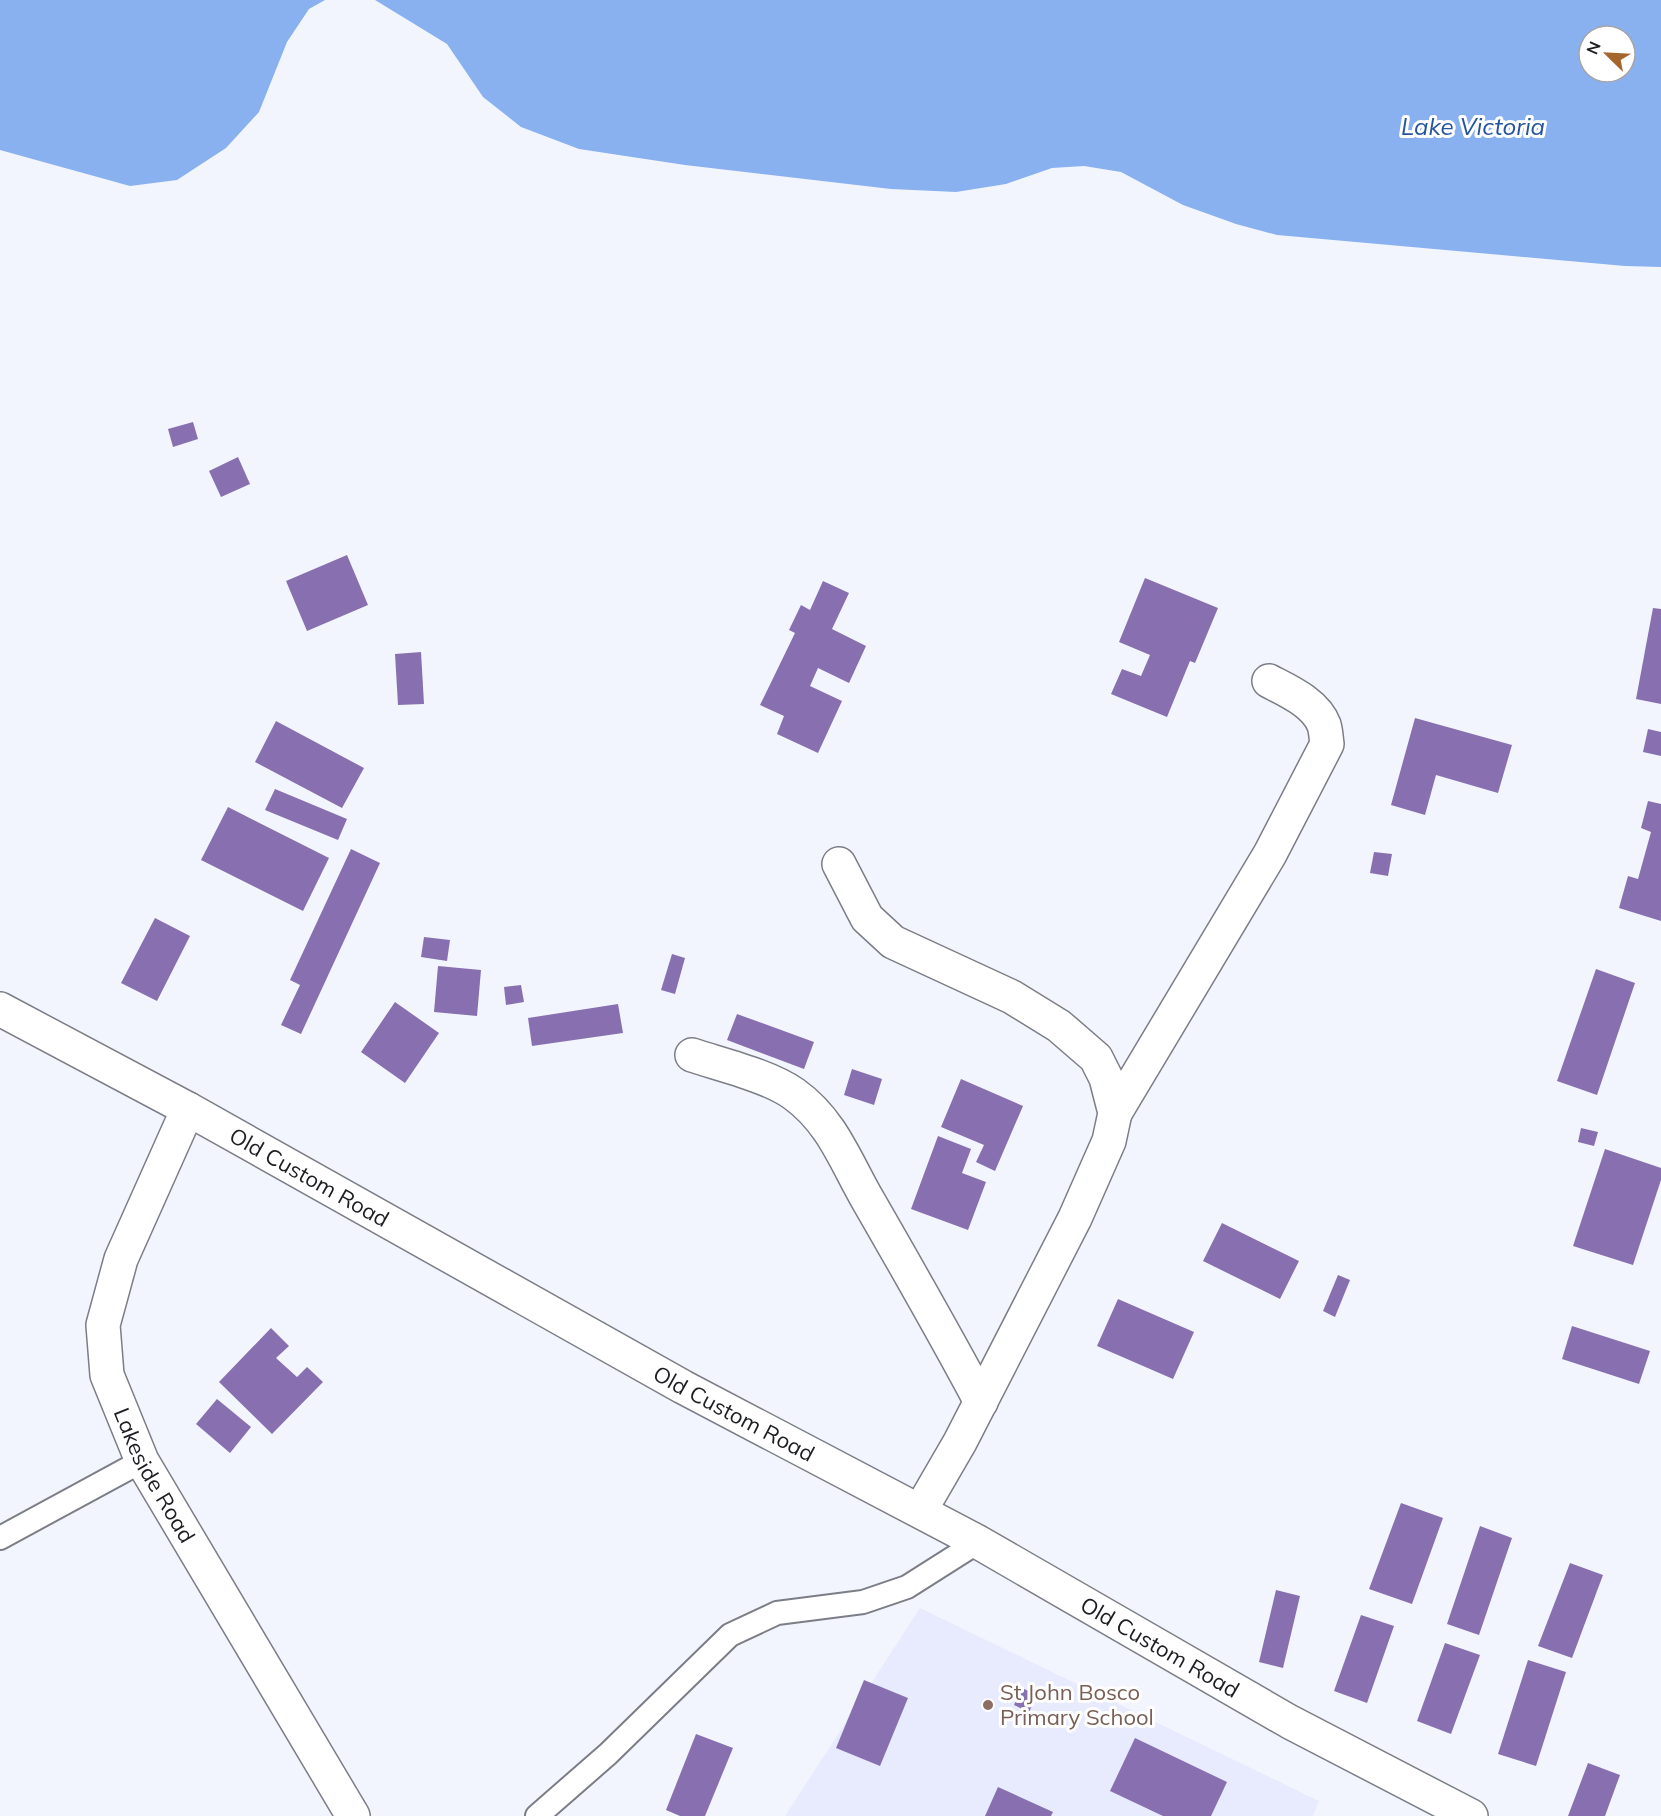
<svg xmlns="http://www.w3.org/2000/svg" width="1661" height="1816" font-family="Mulish,sans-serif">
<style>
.built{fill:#e8ebfd}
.water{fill:#89b1ef;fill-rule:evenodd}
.building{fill:#8870b0}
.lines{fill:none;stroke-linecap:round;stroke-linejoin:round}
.service-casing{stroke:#7c7e87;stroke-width:26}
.minor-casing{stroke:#7c7e87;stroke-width:36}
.tertiary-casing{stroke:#7c7e87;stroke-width:36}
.service{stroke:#fff;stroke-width:22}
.minor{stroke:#fff;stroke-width:33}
.tertiary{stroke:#fff;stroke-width:33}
.education-dot{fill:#8d6e63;stroke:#fff;stroke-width:2}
.labels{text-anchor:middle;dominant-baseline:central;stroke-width:6;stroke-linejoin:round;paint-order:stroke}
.street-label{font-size:22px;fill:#1d1e22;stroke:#fff}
.education-label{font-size:22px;fill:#785e54;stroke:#fff;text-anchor:start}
.water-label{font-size:24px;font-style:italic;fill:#25559e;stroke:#fff}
</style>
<rect width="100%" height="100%" fill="#f3f5fe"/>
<!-- built -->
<polygon class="built" points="920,1608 1319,1801 1313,1816 785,1816"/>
<!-- water -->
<g class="water">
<polygon points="0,0 325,0 309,9 287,42 259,112 226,148 177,180 130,186 0,150"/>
<path d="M 375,0 L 1661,0 L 1661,267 L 1625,266 L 1277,235 L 1236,224 L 1183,205 L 1121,172 L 1084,166 L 1052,168 L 1006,184 L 956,192 L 891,189 L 685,165 L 579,149 L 521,127 L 483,97 L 447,44 ZM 1589,36 L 1625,36 L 1625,72 L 1589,72 Z"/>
</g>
<!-- building -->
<g class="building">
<polygon points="193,422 198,439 173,447 168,429"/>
<polygon points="238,457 250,484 221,497 209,471"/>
<polygon points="347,555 368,605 307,631 286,581"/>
<polygon points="1145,578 1218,608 1195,663 1190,661 1167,717 1111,694 1122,669 1141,676 1150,655 1119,642"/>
<polygon points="823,581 849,593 832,629 866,646 849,683 818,668 810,686 842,701 818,753 777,734 784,716 760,705 795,633 789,630 801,605 810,610"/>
<polygon points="1653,608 1661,609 1661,704 1636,699"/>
<polygon points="421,652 424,704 398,705 395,654"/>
<polygon points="1415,718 1512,745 1498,793 1436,775 1425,815 1391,805"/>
<polygon points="276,721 364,768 342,808 255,762"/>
<polygon points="1648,729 1661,732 1661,756 1643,752"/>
<polygon points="275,789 347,819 338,840 265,810"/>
<polygon points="1648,801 1661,804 1661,921 1619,908 1628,876 1638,879 1651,832 1641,828"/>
<polygon points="228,807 329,858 303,911 201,860"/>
<polygon points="351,849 380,863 301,1034 281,1025 300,985 290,980"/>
<polygon points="1374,852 1392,854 1388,876 1370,873"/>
<polygon points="155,918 190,936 157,1001 121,983"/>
<polygon points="424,937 450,940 447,961 421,957"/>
<polygon points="672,954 685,958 675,994 661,990"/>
<polygon points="438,966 481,970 477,1016 434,1012"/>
<polygon points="1596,969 1635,983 1597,1095 1557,1081"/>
<polygon points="521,985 524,1002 506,1005 504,987"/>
<polygon points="395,1002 439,1033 405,1083 361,1052"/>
<polygon points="618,1004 623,1033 532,1046 528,1018"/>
<polygon points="737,1014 814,1042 804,1069 727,1040"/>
<polygon points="852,1069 882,1079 874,1105 844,1095"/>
<polygon points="961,1079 1023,1106 995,1171 976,1162 984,1145 941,1127"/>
<polygon points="1581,1128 1598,1132 1594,1146 1578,1142"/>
<polygon points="938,1136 971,1149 962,1173 986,1182 968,1230 911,1209"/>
<polygon points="1605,1149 1661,1168 1661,1180 1633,1265 1573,1246"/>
<polygon points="1222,1223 1299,1261 1280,1299 1203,1261"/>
<polygon points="1338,1275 1350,1280 1335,1317 1323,1311"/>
<polygon points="1118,1299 1194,1332 1173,1379 1097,1346"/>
<polygon points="1572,1326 1650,1351 1639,1384 1562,1359"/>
<polygon points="271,1328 289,1346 276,1358 297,1377 307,1367 323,1382 272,1434 219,1382"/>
<polygon points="217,1399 251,1427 230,1453 196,1424"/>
<polygon points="1401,1503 1443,1518 1412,1604 1369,1589"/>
<polygon points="1480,1526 1512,1538 1479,1635 1447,1624"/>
<polygon points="1570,1563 1603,1575 1572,1658 1538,1646"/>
<polygon points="1276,1590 1300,1596 1283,1668 1259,1662"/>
<polygon points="1361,1615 1394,1626 1367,1703 1334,1691"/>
<polygon points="1445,1643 1480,1655 1451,1734 1417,1721"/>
<polygon points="1528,1660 1566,1672 1536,1766 1498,1754"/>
<polygon points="864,1680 908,1698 880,1766 836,1748"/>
<polygon points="1022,1688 1037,1695 1029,1712 1014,1705"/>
<polygon points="696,1734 733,1748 705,1816 680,1816 666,1810"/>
<polygon points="1135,1738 1227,1782 1211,1816 1163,1816 1110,1791"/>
<polygon points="1588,1763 1620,1775 1605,1816 1568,1816"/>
<polygon points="998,1787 1053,1812 1051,1816 985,1816"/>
</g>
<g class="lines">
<!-- service casing -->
<g class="service-casing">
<g id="service">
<polyline points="0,1538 142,1461"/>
<polyline points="537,1816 608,1754 730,1635 777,1613 863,1602 907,1587 978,1542"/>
</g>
</g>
<!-- minor casing -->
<g class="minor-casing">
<g id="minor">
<polyline points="839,864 867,918 893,942 1012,997 1059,1026 1096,1058 1106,1078 1115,1113 1109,1141 1075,1218 960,1442 920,1511"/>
<path d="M 692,1055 C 722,1065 769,1076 794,1094 C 833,1122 846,1163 869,1202 C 907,1268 945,1334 981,1402"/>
<path d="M 1115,1113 L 1270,854 L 1327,744 C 1326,738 1326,731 1324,725 C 1316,703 1288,691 1269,681"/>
</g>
</g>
<!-- tertiary casing -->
<g class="tertiary-casing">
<g id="tertiary">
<path id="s1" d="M 0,1009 L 188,1109 L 683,1387 L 978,1542 L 1290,1722 L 1471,1816"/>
<path id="s2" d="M 188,1109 L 121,1259 L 103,1325 L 107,1375 L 142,1461 L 353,1816"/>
</g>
</g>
<!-- service -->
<use href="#service" class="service"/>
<!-- minor -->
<use href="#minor" class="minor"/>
<!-- tertiary -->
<use href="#tertiary" class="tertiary"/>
</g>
<!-- markers -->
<circle class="education-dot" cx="988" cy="1705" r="6"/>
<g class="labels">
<!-- street labels -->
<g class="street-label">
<text stroke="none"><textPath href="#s1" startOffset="352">Old Custom Road</textPath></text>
<text stroke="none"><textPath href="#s1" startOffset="838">Old Custom Road</textPath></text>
<text stroke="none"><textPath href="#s2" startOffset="394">Lakeside Road</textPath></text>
<text stroke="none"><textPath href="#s1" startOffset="1324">Old Custom Road</textPath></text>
</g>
<!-- education labels -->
<g class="education-label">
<text x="1000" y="1692">St John Bosco<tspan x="1000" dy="25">Primary School</tspan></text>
</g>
<!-- water labels -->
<g class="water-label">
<text x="1473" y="126">Lake Victoria</text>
</g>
</g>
<!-- north arrow -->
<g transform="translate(1607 54) rotate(294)"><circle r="28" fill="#ffffff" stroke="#a5a5a7" stroke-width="1.5"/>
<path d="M0-4.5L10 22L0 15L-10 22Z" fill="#a5662d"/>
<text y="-9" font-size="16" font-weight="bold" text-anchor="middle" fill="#1d1e22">N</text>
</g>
</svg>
